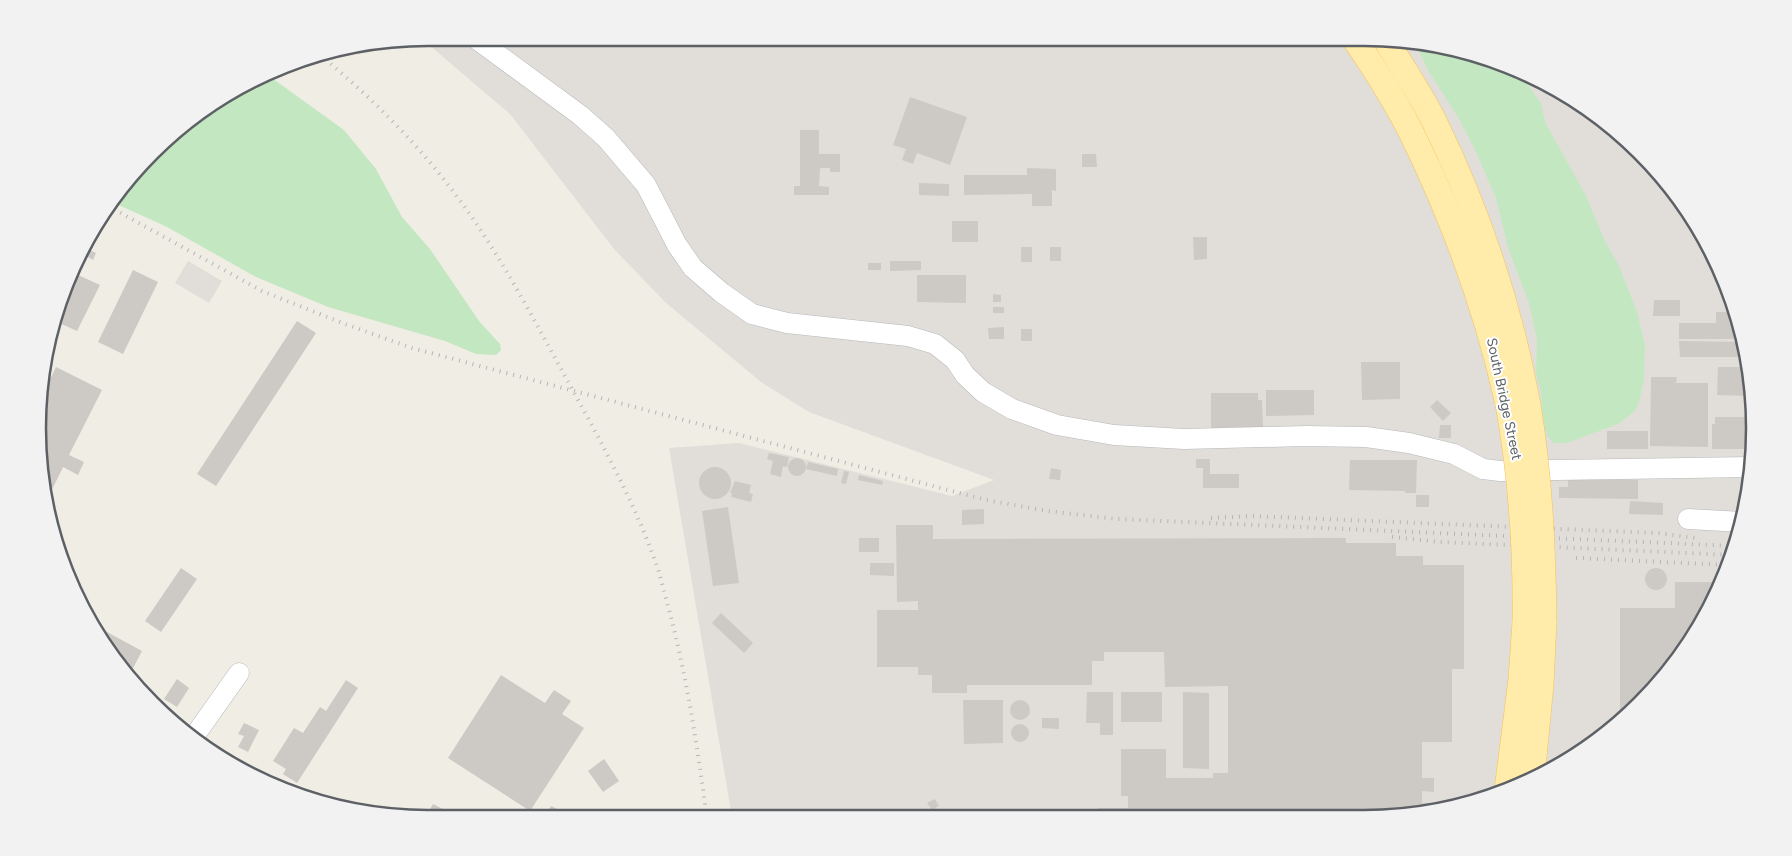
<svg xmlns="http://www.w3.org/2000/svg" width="1792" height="856" font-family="Figtree,sans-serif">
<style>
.industrial{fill:#e1ded9}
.green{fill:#c3e8c1}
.building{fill:#cdc9c4}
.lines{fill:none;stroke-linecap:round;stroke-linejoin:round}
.minor-casing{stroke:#b5b8bc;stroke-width:21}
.major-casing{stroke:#f6c157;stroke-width:26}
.minor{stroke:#fff;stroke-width:20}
.major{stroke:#ffecaa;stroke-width:25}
.rail{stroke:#b4b5b6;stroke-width:4;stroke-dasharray:1 6;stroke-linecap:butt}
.major-bridge-casing{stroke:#f6c157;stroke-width:26;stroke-linecap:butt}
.major-bridge{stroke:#ffecaa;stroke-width:25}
.labels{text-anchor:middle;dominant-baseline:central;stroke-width:4;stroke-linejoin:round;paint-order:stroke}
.street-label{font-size:14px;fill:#5d6166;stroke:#fff}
.rim{fill:none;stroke:#5d6166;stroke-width:2.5}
</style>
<rect width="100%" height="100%" fill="#f0ede5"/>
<!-- industrial -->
<g class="industrial">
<polygon points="428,38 1364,38 1440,45 1514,67 1581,103 1640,152 1689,211 1725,279 1747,352 1754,428 1747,504 1725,578 1674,666 1601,738 1513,789 1415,815 916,817 913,812 910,817 732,817 669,448 739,443 952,496 994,480 809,412 761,382 666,303 614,249 510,114 422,39"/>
<polygon points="188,261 222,281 209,303 175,283"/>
</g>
<!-- green -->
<g class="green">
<polygon points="1415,43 1440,45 1516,69 1541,103 1545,122 1586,196 1605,241 1619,266 1637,312 1645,345 1644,379 1639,403 1634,412 1618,424 1588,435 1567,443 1554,443 1547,436 1543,419 1541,392 1536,373 1537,340 1529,303 1508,248 1496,198 1476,152 1458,117 1429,72"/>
<polygon points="269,76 344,130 376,169 402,217 430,249 479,321 500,344 501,350 496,355 476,354 445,341 328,307 256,277 167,227 112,202 190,118"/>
</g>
<!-- building -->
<g class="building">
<polygon points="910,97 967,117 950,165 917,153 913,164 902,160 906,149 893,145"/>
<polygon points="800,130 819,130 819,154 840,154 840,172 830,172 830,168 820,168 819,186 829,187 829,195 794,195 794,186 800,186"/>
<polygon points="1082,154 1096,154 1097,167 1082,167"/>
<polygon points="1027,168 1056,169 1056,191 1052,190 1052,206 1032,206 1032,194 964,195 964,175 1027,175"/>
<polygon points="919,183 949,184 949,196 919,195"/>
<rect x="952" y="221" width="26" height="21"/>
<polygon points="1193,237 1207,237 1207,259 1194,260"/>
<polygon points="84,247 96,253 93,260 81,253"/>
<rect x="1021" y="247" width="11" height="15"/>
<rect x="1050" y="247" width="11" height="14"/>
<polygon points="890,261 921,261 921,270 890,271"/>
<rect x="868" y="263" width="13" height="7"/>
<polygon points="133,270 158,282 123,354 98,342"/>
<polygon points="76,274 100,285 77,331 55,321 58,309"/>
<polygon points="917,275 966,275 966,303 917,302"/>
<polygon points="993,294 1001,295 1001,302 993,302"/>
<polygon points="1654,300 1680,300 1680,316 1653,316"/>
<rect x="993" y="307" width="11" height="6"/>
<polygon points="1716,312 1735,312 1743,339 1679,339 1679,323 1716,323"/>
<polygon points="297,321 316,333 216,486 197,474"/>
<polygon points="1004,327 1004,339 989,339 988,328"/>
<rect x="1021" y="329" width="11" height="12"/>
<polygon points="1679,341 1744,342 1748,357 1680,357"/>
<polygon points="1361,362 1400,362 1400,399 1362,400"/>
<polygon points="56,367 102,390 69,455 84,462 78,475 63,467 47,500 41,479 44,392"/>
<polygon points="1718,367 1748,367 1750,396 1717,395"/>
<polygon points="1651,377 1677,377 1676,383 1708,383 1708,447 1650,446"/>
<polygon points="1266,390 1314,390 1314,415 1266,416"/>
<polygon points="1211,393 1258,393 1258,400 1262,400 1263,427 1211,428"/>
<polygon points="1437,400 1451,413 1443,421 1430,407"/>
<polygon points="1715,417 1753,417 1754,428 1752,449 1712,449 1712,424 1715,424"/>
<polygon points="1440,425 1451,425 1451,438 1439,438"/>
<rect x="1607" y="431" width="41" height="18"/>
<polygon points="769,453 789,457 787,467 783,466 781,477 770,474 773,461 767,459"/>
<circle cx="797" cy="467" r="9"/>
<polygon points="1196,459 1210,459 1210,474 1239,474 1239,488 1203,488 1203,468 1196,468"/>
<polygon points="1350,460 1417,460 1416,493 1405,493 1405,491 1349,490"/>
<polygon points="808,462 838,469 837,476 806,469"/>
<circle cx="715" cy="483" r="16"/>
<polygon points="1051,468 1061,470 1060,480 1049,479"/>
<polygon points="844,471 849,472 846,484 841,483"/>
<polygon points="859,475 883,481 882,485 858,480"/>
<polygon points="1568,479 1638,480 1638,499 1559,498 1559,487 1568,487"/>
<polygon points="735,481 751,485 749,493 753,494 751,502 731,497 732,493 730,493"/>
<rect x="1416" y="495" width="13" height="12"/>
<polygon points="1630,501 1663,503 1663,515 1629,514"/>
<polygon points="728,507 739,583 713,586 702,511"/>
<polygon points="984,509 984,524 962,525 962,510"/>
<polygon points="896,525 933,525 933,539 1346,538 1346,543 1396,543 1396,556 1423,556 1423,565 1464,565 1464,669 1452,669 1452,742 1422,742 1422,778 1434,778 1434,792 1422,791 1422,803 1429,803 1429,811 1415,815 1098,816 1098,808 1128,808 1128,796 1121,796 1121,749 1166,749 1166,778 1213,778 1213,773 1228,773 1228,686 1165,687 1164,652 1104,652 1104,661 1092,661 1092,685 967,685 967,693 932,693 932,675 918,675 918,667 877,667 877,610 918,610 918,601 897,602"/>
<rect x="859" y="538" width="20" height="14"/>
<polygon points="870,563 894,563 894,576 870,575"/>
<polygon points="181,568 197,579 161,632 145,621"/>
<circle cx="1656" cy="579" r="11"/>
<polygon points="1675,582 1720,582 1720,586 1674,666 1620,719 1620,608 1675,608"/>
<polygon points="721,613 753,643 744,653 712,623"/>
<polygon points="96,626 142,651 130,674 103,635"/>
<polygon points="501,675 545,703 554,690 571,701 562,714 584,728 530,811 448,758"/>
<polygon points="177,679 189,688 177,707 164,699"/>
<polygon points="346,680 358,688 297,783 283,774 286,769 273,761 294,728 303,733 320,707 326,711"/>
<polygon points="1087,692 1113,692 1113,735 1100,735 1100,723 1086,723"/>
<rect x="1121" y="692" width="41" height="30"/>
<polygon points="1183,692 1209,693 1209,769 1183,768"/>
<polygon points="963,700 1003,700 1003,743 964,744"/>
<circle cx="1020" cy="710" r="10"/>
<polygon points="1042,718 1059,718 1059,729 1042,728"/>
<polygon points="244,723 259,730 248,752 238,747 244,736 238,734"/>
<circle cx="1020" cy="733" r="9"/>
<polygon points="604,759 619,781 603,792 588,771"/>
<polygon points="935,799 939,806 932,810 927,803"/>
<polygon points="433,804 445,810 440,818 425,818"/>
<polygon points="551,806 561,811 557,818 549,818 545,816"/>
</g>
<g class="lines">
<!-- minor casing -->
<g class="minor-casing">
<g id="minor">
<polyline points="475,38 580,115 606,138 646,185 677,245 693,268 722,293 752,314 787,323 908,336 935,344 955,360 965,375 983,392 1012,409 1057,425 1114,435 1184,439 1306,436 1366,437 1409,443 1454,454 1483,469 1500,471 1751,467"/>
<polyline points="1688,519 1742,522"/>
<polyline points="193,738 239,673"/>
</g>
</g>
<!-- major casing -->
<g class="major-casing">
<g id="major">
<path d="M 1354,38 C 1375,69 1396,101 1413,136 C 1455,222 1487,310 1508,404"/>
<path d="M 1386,40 C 1402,67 1420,93 1434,121 C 1478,211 1510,307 1528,405"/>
<polyline points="1532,778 1541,684 1544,622"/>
<polyline points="1507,790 1521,680 1525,622"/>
</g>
</g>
<!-- minor -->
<use href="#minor" class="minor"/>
<!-- major -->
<use href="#major" class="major"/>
<!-- rail -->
<g class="rail">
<path d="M 320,55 C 364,91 406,132 441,176 C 491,237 528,309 566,378 C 600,440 636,504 659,572 C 662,583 665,595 668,606 C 687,676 697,746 707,818"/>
<polyline points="108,206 262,291 345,324 412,348 986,500 1047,511 1117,519 1734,546"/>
<polyline points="1211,518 1252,516 1657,533 1696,538"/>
<polyline points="1392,537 1440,542 1732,555"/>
<polyline points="1576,558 1728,565"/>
</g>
<!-- major-bridge casing -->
<g class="major-bridge-casing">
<g id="major-bridge">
<path d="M 1508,404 C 1521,476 1526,548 1525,622"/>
<path d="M 1528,405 C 1540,479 1543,547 1544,622"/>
</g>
</g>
<!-- major-bridge -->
<use href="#major-bridge" class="major-bridge"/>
</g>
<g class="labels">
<!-- street labels -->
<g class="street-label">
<text transform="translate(1504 399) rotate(78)">South Bridge Street</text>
</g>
</g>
<!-- crop -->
<path d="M0 0H1792V856H0ZM428 46H1364A382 382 0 0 1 1746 428V428A382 382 0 0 1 1364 810H428A382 382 0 0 1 46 428V428A382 382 0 0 1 428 46Z" fill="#f2f2f3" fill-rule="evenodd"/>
<path class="rim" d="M428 46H1364A382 382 0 0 1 1746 428V428A382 382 0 0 1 1364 810H428A382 382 0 0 1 46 428V428A382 382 0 0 1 428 46Z"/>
</svg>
